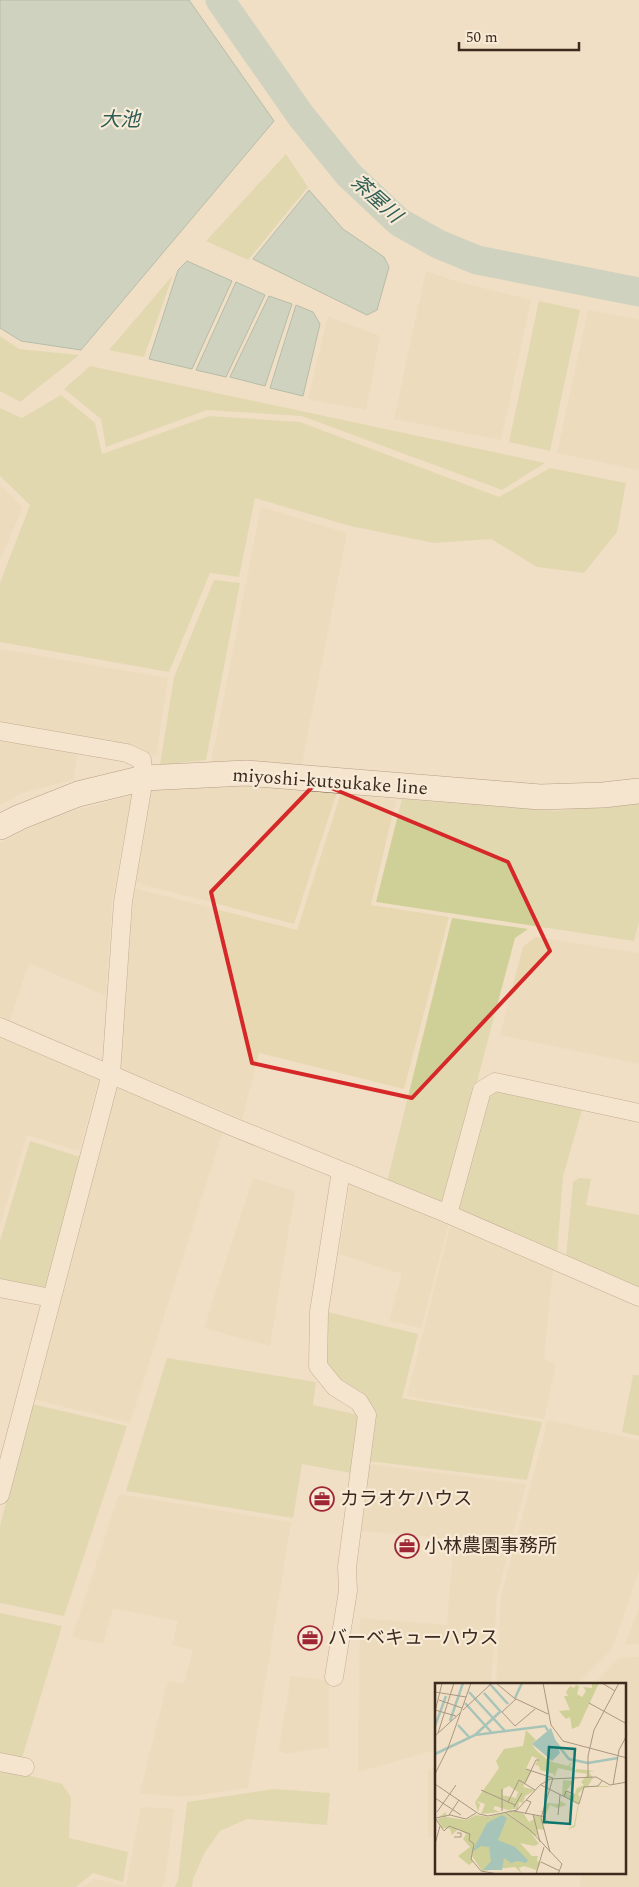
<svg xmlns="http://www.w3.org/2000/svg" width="639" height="1887" font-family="Spectral,'Noto Sans JP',serif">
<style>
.farmland{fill:#e7d8b2}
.green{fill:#cfd098}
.water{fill:#a7c4b8;stroke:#6d9385}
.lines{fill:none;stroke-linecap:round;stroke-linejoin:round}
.river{stroke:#a7c4b8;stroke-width:29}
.minor-casing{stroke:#8d6f5a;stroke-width:19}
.secondary-casing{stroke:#6f503d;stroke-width:26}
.minor{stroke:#faedd9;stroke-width:18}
.secondary{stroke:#faedd9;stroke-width:25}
.marked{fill:none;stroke:#d62828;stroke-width:4;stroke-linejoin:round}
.labels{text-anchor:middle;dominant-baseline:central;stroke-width:4.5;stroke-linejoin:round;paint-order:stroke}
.street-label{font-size:19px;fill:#3c2a1f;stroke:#f7ead6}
.poi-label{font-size:19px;fill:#3c2a1f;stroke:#f7ead6;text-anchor:start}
.water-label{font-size:20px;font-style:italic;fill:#2d5d54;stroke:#f7ead6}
.inset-river{fill:none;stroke:#a7c4b8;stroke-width:2.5}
.inset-road{fill:none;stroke:#a99783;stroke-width:1}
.view{fill:#0f766e;fill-opacity:0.15;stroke:#0f766e;stroke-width:2.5}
.inset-edge{fill:none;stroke:#3c2a1f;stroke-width:2.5}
</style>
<rect width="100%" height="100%" fill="#f1dfc5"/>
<!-- farmland -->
<g class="farmland">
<polygon points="426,271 458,282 531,300 501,440 394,419"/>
<polygon points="588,310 639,320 639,470 557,453"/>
<polygon points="328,316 380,336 366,410 308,399"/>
<polygon points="0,485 23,507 0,560"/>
<polygon points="261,507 347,533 301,769 246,762 211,762"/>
<polygon points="0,649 168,678 156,756 127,748 0,725"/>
<polygon points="0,739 78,751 73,780 22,793 0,805"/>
<polygon points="243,783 337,792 294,924 133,882 150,787"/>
<polygon points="341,793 396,800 371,905 449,917 404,1089 259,1053 242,1119 120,1068 134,888 297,930"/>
<polygon points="132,795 112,901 106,996 29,963 10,1020 0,1016 0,843 52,817"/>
<polygon points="535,937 639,953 639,1064 500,1035 523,947"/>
<polygon points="0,1037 99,1078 79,1151 27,1135 0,1225"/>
<polygon points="116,1087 223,1131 130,1423 33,1399"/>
<polygon points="253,1178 295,1191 270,1346 204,1328"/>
<polygon points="350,1182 449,1222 421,1328 389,1321 402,1274 339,1254"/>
<polygon points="451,1223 553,1267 544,1359 556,1364 544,1419 407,1396"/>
<polygon points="548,1420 639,1440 639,1571 612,1649 577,1684 496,1684 501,1596"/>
<polygon points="368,1464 526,1484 497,1595 491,1684 436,1684 436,1750 358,1772 360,1618 447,1625 454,1539 360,1531"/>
<polygon points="119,1494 291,1522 248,1788 183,1797 140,1793 168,1681 184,1684 193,1650 172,1645 178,1621 113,1608 103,1644 72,1637"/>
<polygon points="639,1607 639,1644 625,1645"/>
<polygon points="639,1657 639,1887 580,1887 581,1873 625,1873 625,1684 594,1684 619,1658"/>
<polygon points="291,1676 329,1681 329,1747 284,1754 279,1749"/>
<polygon points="436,1767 436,1837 428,1837 428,1770"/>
<polygon points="141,1807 174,1809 165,1879 162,1887 83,1887 94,1879 126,1886"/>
</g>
<!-- green -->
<g class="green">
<polygon points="286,154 308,187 248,260 206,241"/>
<polygon points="173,275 144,357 109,350"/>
<polygon points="539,301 580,310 550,451 509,442"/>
<polygon points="0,336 19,349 79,355 20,402 0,391"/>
<polygon points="90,366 545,463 502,490 302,416 207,410 106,447 101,419 64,389"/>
<polygon points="61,395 95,423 102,454 209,416 300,422 499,497 550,468 626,483 617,532 584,573 537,567 491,539 434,543 350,526 255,498 239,577 210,573 169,672 0,642 0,583 30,505 0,476 0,408 22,418"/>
<polygon points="214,580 240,583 206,760 160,765 174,677"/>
<polygon points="402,799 556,811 639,801 639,922 634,941 376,902"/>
<polygon points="452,918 528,929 515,938 444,1206 387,1182"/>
<polygon points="496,1088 583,1107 563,1176 557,1255 454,1211 486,1094"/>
<polygon points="30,1141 80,1157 46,1288 0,1279 0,1241"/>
<polygon points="579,1178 591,1179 586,1205 639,1215 639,1290 566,1258 573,1182"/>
<polygon points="328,1312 418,1334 402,1398 542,1422 527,1480 368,1461 375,1416 339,1382 325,1363"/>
<polygon points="167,1358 316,1382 313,1405 359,1415 351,1473 302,1464 293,1518 126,1491"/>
<polygon points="633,1375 639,1375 639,1436 622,1432"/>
<polygon points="32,1404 127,1426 64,1616 0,1603 0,1526"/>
<polygon points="0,1613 62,1626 21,1761 0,1756"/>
<polygon points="0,1768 62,1784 71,1797 69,1838 128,1852 123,1882 93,1873 76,1887 0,1887"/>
<polygon points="274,1789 330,1793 327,1825 247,1819 220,1831 205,1852 193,1879 192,1887 175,1887 178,1880 187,1802"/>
</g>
<!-- water -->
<g class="water">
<polygon points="0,0 189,0 274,121 81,350 21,341 0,328"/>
<polygon points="309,190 343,229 384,257 389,267 377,310 367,315 253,259"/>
<polygon points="187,261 232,281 192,369 149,359 178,270"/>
<polygon points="236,282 265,295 226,377 196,370"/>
<polygon points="269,296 292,304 265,386 230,377"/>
<polygon points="296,305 313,312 320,324 303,396 270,388"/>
</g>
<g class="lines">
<!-- river -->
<polyline class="river" points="220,0 301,116 349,175 399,222 438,244 477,260 639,292"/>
<!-- minor casing -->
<g class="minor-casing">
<g id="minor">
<polyline points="0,731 127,753 142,760 144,778 123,902 111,1074 0,1495"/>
<polyline points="0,1027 231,1126 448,1214 639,1297"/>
<polyline points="448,1214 482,1090 495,1082 639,1113"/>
<polyline points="0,1288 51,1298"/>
<polyline points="334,1677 348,1591 347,1567 367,1415 359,1402 335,1387 318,1366 319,1312 341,1171"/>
<polyline points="0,1762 25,1767"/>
</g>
</g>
<!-- secondary casing -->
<g class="secondary-casing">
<polyline id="secondary" points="0,827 20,817 78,794 144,778 246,773 540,797 603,795 639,791"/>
</g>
<!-- minor -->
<use href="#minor" class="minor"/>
<!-- secondary -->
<use href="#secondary" class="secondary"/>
</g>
<!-- marked area -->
<path d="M0 0H639V1887H0ZM 317,782 L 508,862 L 550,951 L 412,1098 L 252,1063 L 211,892 Z" fill="#f1dfc5" fill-opacity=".55" fill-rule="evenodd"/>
<path class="marked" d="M 317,782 L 508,862 L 550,951 L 412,1098 L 252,1063 L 211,892 Z"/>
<!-- icons -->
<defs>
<g id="office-ring" transform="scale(1.25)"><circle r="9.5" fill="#f7ead6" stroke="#9f2735" stroke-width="1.5"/><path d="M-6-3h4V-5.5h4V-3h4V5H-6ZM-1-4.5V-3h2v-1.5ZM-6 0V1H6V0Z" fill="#9f2735"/></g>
</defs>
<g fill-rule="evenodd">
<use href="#office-ring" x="322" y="1499"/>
<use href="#office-ring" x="407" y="1546"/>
<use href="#office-ring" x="310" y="1638"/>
</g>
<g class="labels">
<!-- street labels -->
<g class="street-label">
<text transform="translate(330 782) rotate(4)">miyoshi-kutsukake line</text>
</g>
<!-- poi labels -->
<g class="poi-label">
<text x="340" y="1499">カラオケハウス</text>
<text x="424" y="1546">小林農園事務所</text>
<text x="328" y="1638">バーベキューハウス</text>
</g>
<!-- water labels -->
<g class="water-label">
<text x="120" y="120">大池</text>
<text transform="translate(376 199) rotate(42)">茶屋川</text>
</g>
</g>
<!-- overview -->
<g transform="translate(435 1683)">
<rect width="191" height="191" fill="#f1dfc5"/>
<path d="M 157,0 L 164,0 L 144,43 L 137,46 L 135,34 L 131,36 L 124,28 L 135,27 L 129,13 L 133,13 L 131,9 L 135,3 L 139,5 L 141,2 L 144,3 L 142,11 L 147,14 L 151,8 L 148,4 L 157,5 ZM 91,47 L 101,57 L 97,61 L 100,66 L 114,78 L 133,83 L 137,78 L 135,84 L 138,85 L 136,88 L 123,85 L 119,95 L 119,91 L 105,87 L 104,83 L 100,82 L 103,76 L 97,73 L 91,86 L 97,88 L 88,104 L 100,107 L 90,113 L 88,120 L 84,119 L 83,126 L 74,126 L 89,131 L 94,139 L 99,136 L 98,132 L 105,133 L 107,137 L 109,129 L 102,128 L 109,128 L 112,120 L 125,121 L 124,117 L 132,122 L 122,125 L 115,122 L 110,134 L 114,139 L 107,142 L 110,147 L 102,146 L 103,152 L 100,153 L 96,150 L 104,161 L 99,163 L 85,160 L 97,173 L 103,173 L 102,178 L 106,179 L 102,187 L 113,191 L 89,183 L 84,185 L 87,191 L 80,184 L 47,188 L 35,170 L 38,179 L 34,182 L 23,173 L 35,164 L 28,156 L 31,151 L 23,146 L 17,152 L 15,146 L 7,145 L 2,136 L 10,134 L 4,134 L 11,129 L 11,134 L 31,137 L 41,132 L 54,134 L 70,129 L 72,131 L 86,141 L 71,128 L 76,128 L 60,123 L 58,126 L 65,129 L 46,131 L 50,121 L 41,118 L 45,121 L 43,129 L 40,119 L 64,85 L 61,78 L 69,66 L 88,63 ZM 74,103 L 83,109 L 81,115 L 67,112 L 68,106 ZM 141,86 L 160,88 L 154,89 L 158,95 L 153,103 L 172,103 L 176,104 L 150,104 L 143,111 L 145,114 L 140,144 L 134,146 L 131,154 L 134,145 L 139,142 L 143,121 L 127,112 L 128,97 L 139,98 L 131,108 L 138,115 L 142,105 L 149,102 L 146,99 L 153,91 L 140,89 Z" fill="#cfd098" fill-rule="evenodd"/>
<path d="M 116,45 L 125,70 L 117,78 L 97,61 ZM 67,132 L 72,135 L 63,157 L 80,164 L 93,177 L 91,180 L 83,178 L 76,180 L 69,175 L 67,187 L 48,187 L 56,178 L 54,164 L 46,163 L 37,169 L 52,140 Z" fill="#a7c4b8"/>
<path class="inset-river" d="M 54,0 L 73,21M 34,9 L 70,48M 49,10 L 66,29M 80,15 L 87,0M 30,20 L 57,50M 15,38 L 28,0M 23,42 L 34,54M 0,43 L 11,13M 40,52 L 66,28M 118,56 L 134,76 L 153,80 L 183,75M 0,71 L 40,52 L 110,43 L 114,49"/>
<path class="inset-road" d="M 61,0 L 79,15 L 113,31M 108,0 L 116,42 L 128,58 L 192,75M 167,0 L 180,8M 0,9 L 31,14M 81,16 L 67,29 L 80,43 L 100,26M 4,17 L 27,25M 154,20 L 192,41M 0,27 L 21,33M 28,27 L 57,0M 0,29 L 7,0M 3,50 L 19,0M 0,53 L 25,30M 91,86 L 118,95 L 106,135 L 115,169M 0,91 L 13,65 L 36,0M 153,94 L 153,73 L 159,47 L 184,0M 90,100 L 101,77 L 104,77M 0,101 L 44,131 L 53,133 L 82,127 L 105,102 L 115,96 L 161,94 L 175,102 L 192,99M 106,102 L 144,121 L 149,104 L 163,103 L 167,98M 178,102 L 184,67 L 192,52M 46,107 L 80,122M 129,114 L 131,108 L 139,111 L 138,118M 0,115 L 26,132M 73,119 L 84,97 L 100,107M 79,124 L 87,110M 67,128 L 67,106M 79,128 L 111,134M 2,129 L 21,102M 71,130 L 95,147 L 127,181 L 123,191M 90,131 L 96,119 L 91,117M 98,131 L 105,159M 14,132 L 24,117M 123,132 L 125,112M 0,135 L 9,148 L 14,143 L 35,151 L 34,157 L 39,161 L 36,176 L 46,188 L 63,191M 1,135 L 15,132 L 31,136 L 41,130M 19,154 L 26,154 L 26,150 L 22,150M 0,161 L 5,143M 106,179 L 125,188M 101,191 L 109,164"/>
<path class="view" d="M 114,64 L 140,66 L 135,141 L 109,139 Z"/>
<rect width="191" height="191" class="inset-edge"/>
</g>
<!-- scale -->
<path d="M459 42v8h120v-8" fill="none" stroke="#3c2a1f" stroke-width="2.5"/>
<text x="466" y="42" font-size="15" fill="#3c2a1f" stroke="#f7ead6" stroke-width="4" paint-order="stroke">50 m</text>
</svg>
